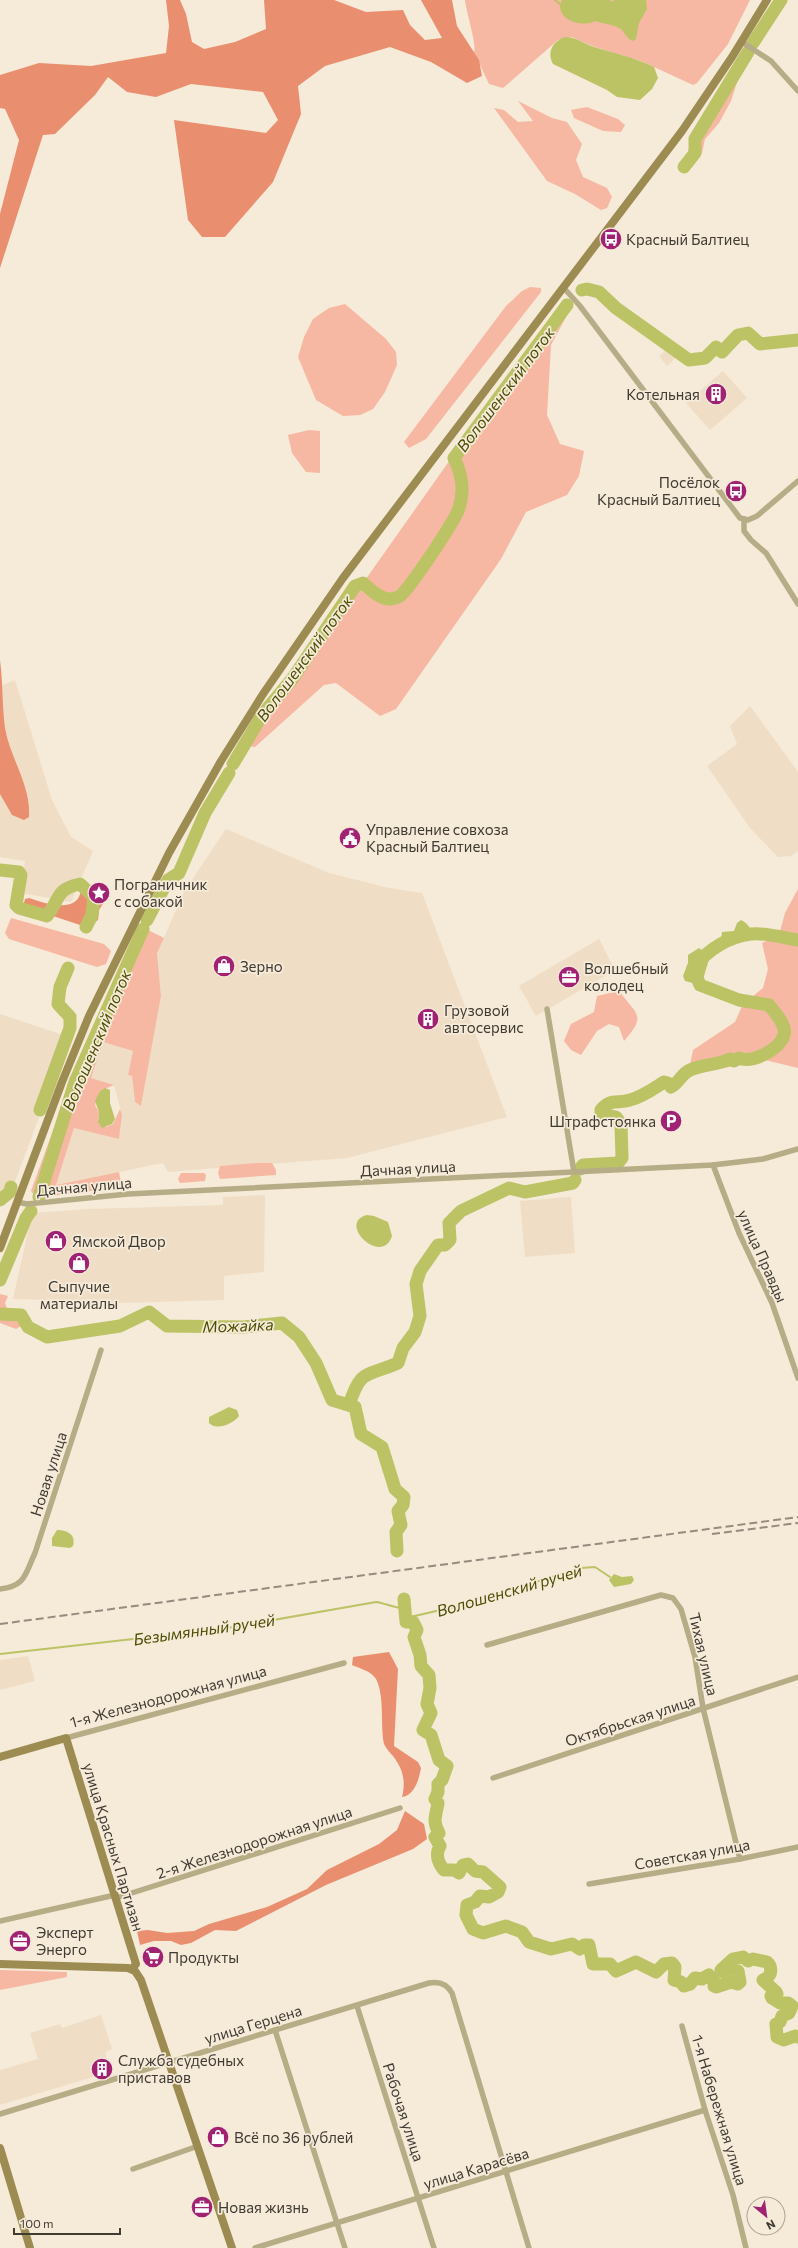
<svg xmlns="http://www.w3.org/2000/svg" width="798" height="2248" font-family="Commissioner,sans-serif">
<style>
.built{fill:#efdec5}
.green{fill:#f6b8a2}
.forest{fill:#e98f6f}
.water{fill:#bcc365}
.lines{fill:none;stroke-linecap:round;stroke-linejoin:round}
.stream{stroke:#bcc365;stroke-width:2}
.river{stroke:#bcc365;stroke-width:13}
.street{stroke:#b6ac86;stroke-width:5.5}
.secondary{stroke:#9c8c51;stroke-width:8}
.rail{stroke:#948c7f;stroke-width:2;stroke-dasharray:8 4;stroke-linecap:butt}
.labels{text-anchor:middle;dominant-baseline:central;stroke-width:3.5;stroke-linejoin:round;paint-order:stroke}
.poi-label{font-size:15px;fill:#403b33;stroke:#f6ead8;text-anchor:start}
.street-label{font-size:15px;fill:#403b33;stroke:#f6ead8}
.water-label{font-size:16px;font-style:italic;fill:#4b4e03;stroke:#f6ead8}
</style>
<rect width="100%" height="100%" fill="#f6ead8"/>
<!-- built -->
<g class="built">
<polygon points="673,343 682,352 667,366 659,356"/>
<polygon points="723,371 747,398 710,430 686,403"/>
<polygon points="15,680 52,800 71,837 93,851 71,902 21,893 25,861 0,857 0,686"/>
<polygon points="750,706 798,772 798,851 791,856 778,857 750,828 707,766 737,744 730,726"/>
<polygon points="226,829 329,873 389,888 422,893 507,1117 347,1158 168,1172 163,1163 56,1185 74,1128 119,1138 122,1115 114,1085 91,1078 103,1042 133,1051 128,1075 132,1076 135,1102 141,1106 161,996 157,953 185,890"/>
<polygon points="599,939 615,970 536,1016 519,986"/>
<polygon points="0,1014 69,1037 10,1195 0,1196"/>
<polygon points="265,1195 264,1272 224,1276 224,1300 85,1304 85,1301 13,1299 32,1213 88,1209 223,1205 223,1197"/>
<polygon points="571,1197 575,1253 525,1257 520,1201"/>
<polygon points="28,1656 35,1681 0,1690 0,1660"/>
<polygon points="101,2015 112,2049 106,2052 106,2063 90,2068 93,2077 0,2105 0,2070 38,2059 30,2033 60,2024 62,2028"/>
</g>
<!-- green -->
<g class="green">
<path d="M 465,0 L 750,0 L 728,44 L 697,83 L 693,85 L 641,61 L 592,46 L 572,37 L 558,40 L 503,88 L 489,84 L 474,52 C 477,44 466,12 465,0 Z"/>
<path d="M 749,53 L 753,56 L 739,76 L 731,101 L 719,123 L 705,139 L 702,153 L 697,160 L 686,158 C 697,119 725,92 743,57 Z"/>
<polygon points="518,101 552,118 567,122 582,144 576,160 583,177 607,188 612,197 607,208 601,210 575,194 547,181 494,108 504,110 518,122 533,121"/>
<polygon points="587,107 618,119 625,125 621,132 603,131 574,118 571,110"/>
<polygon points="530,287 541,288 541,292 426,439 409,448 404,442 506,306 522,291"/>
<polygon points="345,304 386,339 396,352 397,365 385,392 373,409 360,415 343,416 316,400 298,357 304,337 313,319 329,308"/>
<polygon points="562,308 567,311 567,315 551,345 547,415 560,444 584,451 579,476 567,495 526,512 501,559 396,709 380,716 336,683 324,685 255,747 248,746 553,314"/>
<polygon points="309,430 320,431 320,473 306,472 292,453 288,435"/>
<polygon points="798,889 798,1068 765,1060 688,1075 693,1050 735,1022 743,1004 763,988 768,969 762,943 779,935 785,913"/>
<polygon points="11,918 104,944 111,951 106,964 97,967 9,939 5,933"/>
<polygon points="144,928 164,938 157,953 161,996 141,1106 135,1102 132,1076 128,1075 133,1051 103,1042 91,1078 114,1085 100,1091 95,1105 99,1112 98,1120 106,1127 113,1124 120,1109 122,1115 119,1139 74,1128 56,1185 119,1172 122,1187 36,1198 31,1191 75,1070 136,938 141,929"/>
<path d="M 619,991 C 637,1015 647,1015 624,1041 L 619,1027 L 609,1024 L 597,1031 L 581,1055 L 571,1050 L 564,1041 L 571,1024 L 594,1012 L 597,996 Z"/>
<polygon points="257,1163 272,1163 276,1170 276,1175 220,1179 218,1173 220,1166"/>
<polygon points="181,1173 204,1173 206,1175 205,1181 180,1183 178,1179"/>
<polygon points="0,1294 8,1296 5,1303 7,1309 23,1325 16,1329 0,1323"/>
<polygon points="0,1970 67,1972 67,1977 0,1990"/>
</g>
<!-- forest -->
<g class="forest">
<polygon points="166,0 180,0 186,14 192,42 204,49 235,42 266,29 264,0 334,0 366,12 403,10 410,25 425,40 442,38 421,0 452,0 457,26 479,60 482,76 467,83 431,62 390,47 325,66 298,86 301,114 273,182 225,237 202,237 188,220 174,120 266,133 278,120 263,92 191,84 156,97 127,92 108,77 95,95 55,134 43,135 0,268 0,214 19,140 5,109 0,108 0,75 39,63 91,66 166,53 169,26"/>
<path d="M 0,660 C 3,683 2,706 5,728 C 10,758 31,785 29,817 L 24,820 L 12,815 L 0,794 Z"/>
<path d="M 81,890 L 92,890 L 101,896 L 107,891 L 109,894 L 99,910 L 98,920 L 90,926 L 80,925 L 23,906 L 25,899 L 29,898 C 44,903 78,915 81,890 Z"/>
<path d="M 389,1652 L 398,1669 L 394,1746 L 418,1762 L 421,1768 C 419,1779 415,1795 402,1797 C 406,1781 403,1769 393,1756 C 390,1753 386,1748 384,1744 C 380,1725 385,1696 376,1679 C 371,1671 359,1668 352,1665 L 353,1657 Z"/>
<polygon points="405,1811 424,1824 427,1839 413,1849 326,1885 236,1931 215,1930 191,1943 181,1945 171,1941 154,1941 140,1945 137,1931 148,1930 167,1933 194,1931 209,1924 267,1907 307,1889 327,1870 379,1844 397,1830"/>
</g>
<!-- water -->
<g class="water">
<path d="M 562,0 L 610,0 L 612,2 L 614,0 L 646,0 L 647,9 L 639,23 L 636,39 L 633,41 C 626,39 625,31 619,28 C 612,24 603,24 595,21 C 579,29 553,17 562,0 Z"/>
<path d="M 565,37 C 575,37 582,42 591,46 C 613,53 634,57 654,67 L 658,78 L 652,89 L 640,100 L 617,97 L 607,90 L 553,64 C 547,52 552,42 565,37 Z"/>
<path d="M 741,920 C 749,924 753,930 750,939 L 724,946 L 721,941 L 722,932 L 734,931 L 737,923 Z"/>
<polygon points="699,948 707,954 709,959 702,983 700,985 685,981 683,976 688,963 688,955"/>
<polygon points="105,1088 110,1090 110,1103 115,1119 112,1124 102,1128 98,1122 99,1112 95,1101 100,1091"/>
<path d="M 367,1215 L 374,1216 L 388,1222 L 392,1236 C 382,1267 336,1223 367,1215 Z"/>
<path d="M 229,1407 L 237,1410 L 239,1416 C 233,1424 216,1431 209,1423 L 209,1417 Z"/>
<path d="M 57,1530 C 68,1530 76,1535 73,1546 L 70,1548 L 52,1546 L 52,1538 Z"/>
<polygon points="614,1574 622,1577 632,1576 634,1580 631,1584 614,1587 609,1580"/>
</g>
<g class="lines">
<!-- stream -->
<g class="stream">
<polyline points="555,0 560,4"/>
<polyline points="406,1618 458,1606 581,1568 595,1567 610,1577"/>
<path d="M 0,1654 L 222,1629 L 376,1602 C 386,1603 395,1609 405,1608"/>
</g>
<!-- river -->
<g class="river">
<polyline points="753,43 781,0"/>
<polyline points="684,167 695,153 695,139 748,52"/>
<polyline points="582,290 587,289 599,292 616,308 689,360 705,358 716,347 722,352 738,335 748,333 760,344 798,340"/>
<path d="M 233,764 L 262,715 L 293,678 L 355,586 L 363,583 C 370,589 380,600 391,599 C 393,598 398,598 400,596 C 410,588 455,521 459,508 C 465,490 462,474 454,458 L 567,305"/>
<path d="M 0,870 L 19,872 L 21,875 L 16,905 L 19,908 L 47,916 C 60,900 55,889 80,884 L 94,897 L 92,915 L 86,927"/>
<polyline points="147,920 168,880 179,873 205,813 229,773"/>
<polyline points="40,1110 70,1028 70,1017 58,1004 60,987 68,968"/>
<path d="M 580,1169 L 583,1165 L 618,1163 L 622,1158 L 621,1124 L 616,1117 L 601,1114 L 601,1110 C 610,1098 618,1104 630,1100 C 642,1097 653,1089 664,1082 L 668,1083 L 671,1087 C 679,1083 681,1074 690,1070 C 703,1064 718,1065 730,1059 L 734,1061 L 739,1058 C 752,1064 780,1049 784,1035 C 787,1025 775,1013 769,1005 L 739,1000 L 700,985 L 693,968 C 708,950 727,937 751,934 C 763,932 785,938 798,940"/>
<polyline points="39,1197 75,1082 143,929"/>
<polyline points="0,1200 10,1192 11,1187"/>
<polyline points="0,1280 26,1218 31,1211"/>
<polyline points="0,1314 21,1315 28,1327 47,1337 120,1326 149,1312 167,1326 243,1327 282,1323 299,1337 316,1363 332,1400 355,1407 361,1434 382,1447 395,1489 404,1497 403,1505 398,1511 401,1525 396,1532 397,1551"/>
<path d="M 349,1405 C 361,1368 366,1377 398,1363 L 403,1348 L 415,1332 L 420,1316 L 416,1284 L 420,1271 L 438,1245 L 445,1245 L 450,1240 L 449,1223 L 461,1211 L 509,1188 L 525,1192 L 573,1183 L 575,1180"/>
<path d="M 404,1599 L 406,1622 L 413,1622 L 417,1630 L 414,1637 L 420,1655 L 421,1666 L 429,1675 L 430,1688 L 427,1704 L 431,1713 L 423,1730 L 431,1735 L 439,1760 L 447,1766 L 442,1780 L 438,1784 L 438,1792 L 435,1799 L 438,1803 C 436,1816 432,1820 439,1833 L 435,1837 L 440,1846 C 435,1854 438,1863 444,1870 L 454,1870 L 459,1873 L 463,1865 L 468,1864 L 475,1871 L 483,1872 L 500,1887 L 498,1892 L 489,1897 L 480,1896 L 475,1902 L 467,1905 L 466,1915 L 473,1929 L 483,1933 L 506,1926 L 522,1932 L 529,1942 L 551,1949 L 572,1944 L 580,1949 L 584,1945 L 589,1945 L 593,1964 L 610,1964 L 616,1971 L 636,1962 L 656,1972 L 664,1964 L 672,1963 L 675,1967 L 674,1980 L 681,1982 L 684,1986 L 690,1984 L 695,1978 L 702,1979 L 709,1975 L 714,1981 L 714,1986 L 716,1987 L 731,1982 L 738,1984 L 740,1982 L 738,1971 L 730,1968 L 723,1972 L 721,1970 L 733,1959 L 743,1957 L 748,1961 L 753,1959 L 767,1962 C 772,1966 772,1974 767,1978 L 763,1980 L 776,1992 L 777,1994 L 771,1996 L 772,1998 L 780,2003 L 788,2003 L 792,2006 L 789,2013 L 782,2016 L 780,2022 L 776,2024 L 777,2037 L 784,2040 L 795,2036 L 798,2037"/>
</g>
<!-- street -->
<g class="street">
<polyline points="742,42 771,61 798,91"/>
<polyline points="563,287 580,306 740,518 748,520 757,516 798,481"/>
<polyline points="744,519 744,531 751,540 766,553 798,604"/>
<polyline points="547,1009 574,1172"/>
<polyline points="713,1165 739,1233 772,1303 798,1378"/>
<polyline points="17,1202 27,1204 128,1194 713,1165 763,1159 798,1149"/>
<path d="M 0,1589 C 26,1586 25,1574 35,1553 L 101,1350"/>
<polyline points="487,1645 661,1595 673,1598 681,1609 695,1657 703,1708 740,1859"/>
<polyline points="66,1738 344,1663"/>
<polyline points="493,1778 798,1677"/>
<polyline points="589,1884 740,1859 798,1847"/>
<polyline points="116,1898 400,1808"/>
<polyline points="0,1921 115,1895"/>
<polyline points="357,2006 434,2248"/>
<polyline points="682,2026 705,2110 733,2195 746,2248"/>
<polyline points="275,2030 345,2248"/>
<path d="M 0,2114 L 429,1983 C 439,1981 447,1984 452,1993 L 529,2248"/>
<polyline points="133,2169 198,2146"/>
<polyline points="255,2248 705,2110"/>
</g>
<!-- secondary -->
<g class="secondary">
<polyline points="0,1248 62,1082 89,1016 169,853 221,761 263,694 343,578 682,131 732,57 767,0"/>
<polyline points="0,1757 66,1738 136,1964 132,1969"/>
<polyline points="0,1964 128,1968 135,1971 141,1980 232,2248"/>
<polyline points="0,2148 30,2248"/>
</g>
<!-- rail -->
<g class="rail">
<polyline points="712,1534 798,1523"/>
<polyline points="0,1624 798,1517"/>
</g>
</g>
<!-- icons -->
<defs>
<g id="bus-disc" transform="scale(1.15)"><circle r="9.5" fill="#a12173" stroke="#f6ead8"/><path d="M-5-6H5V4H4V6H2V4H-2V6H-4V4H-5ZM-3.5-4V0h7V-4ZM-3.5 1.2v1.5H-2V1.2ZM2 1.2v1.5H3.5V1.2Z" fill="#fff"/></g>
<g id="building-disc" transform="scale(1.15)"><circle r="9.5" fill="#a12173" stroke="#f6ead8"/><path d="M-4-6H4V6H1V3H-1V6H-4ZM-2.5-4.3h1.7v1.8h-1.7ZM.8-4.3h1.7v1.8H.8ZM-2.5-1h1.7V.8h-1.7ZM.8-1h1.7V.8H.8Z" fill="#fff"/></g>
<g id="civic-disc" transform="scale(1.15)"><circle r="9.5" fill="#a12173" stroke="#f6ead8"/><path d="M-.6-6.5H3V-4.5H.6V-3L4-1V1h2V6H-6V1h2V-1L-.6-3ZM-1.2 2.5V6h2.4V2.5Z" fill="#fff"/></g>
<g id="sight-disc" transform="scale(1.15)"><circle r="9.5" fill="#a12173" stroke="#f6ead8"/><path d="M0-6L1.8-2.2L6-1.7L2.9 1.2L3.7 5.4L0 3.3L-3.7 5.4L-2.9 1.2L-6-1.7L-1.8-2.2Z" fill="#fff"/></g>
<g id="shop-disc" transform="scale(1.15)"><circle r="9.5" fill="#a12173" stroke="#f6ead8"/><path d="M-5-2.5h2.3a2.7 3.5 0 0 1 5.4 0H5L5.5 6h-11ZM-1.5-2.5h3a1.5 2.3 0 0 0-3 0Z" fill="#fff"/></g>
<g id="office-disc" transform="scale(1.15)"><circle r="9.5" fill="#a12173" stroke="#f6ead8"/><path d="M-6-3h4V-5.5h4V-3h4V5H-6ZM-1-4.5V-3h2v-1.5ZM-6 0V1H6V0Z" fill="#fff"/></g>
<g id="parking-disc" transform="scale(1.15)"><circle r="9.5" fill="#a12173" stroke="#f6ead8"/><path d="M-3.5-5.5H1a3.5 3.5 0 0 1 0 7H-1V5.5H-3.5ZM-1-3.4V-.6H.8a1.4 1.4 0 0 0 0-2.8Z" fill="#fff"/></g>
<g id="supermarket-disc" transform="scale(1.15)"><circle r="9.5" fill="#a12173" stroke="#f6ead8"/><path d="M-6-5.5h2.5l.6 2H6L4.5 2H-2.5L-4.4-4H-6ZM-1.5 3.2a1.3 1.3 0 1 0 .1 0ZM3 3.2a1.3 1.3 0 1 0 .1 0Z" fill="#fff"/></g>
</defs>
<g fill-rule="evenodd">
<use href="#bus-disc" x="611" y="239"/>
<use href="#building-disc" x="716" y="394"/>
<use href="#bus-disc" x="736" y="491"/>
<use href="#civic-disc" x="350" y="838"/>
<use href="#sight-disc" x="99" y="893"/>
<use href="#shop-disc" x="224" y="966"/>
<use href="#office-disc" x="569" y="977"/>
<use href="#building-disc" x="428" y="1019"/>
<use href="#parking-disc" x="671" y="1121"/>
<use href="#shop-disc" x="56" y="1241"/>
<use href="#shop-disc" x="79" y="1263"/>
<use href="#office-disc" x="20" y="1941"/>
<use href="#supermarket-disc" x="153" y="1957"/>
<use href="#building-disc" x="102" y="2069"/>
<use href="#shop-disc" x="218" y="2137"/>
<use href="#office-disc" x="202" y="2207"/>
</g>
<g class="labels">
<!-- poi labels -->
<g class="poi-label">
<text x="626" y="239">Красный Балтиец</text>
<text x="700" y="394" text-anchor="end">Котельная</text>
<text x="720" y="482" text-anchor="end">Посёлок<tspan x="720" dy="17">Красный Балтиец</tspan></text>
<text x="366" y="829">Управление совхоза<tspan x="366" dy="17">Красный Балтиец</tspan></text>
<text x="114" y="884">Пограничник<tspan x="114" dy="17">с собакой</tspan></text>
<text x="240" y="966">Зерно</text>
<text x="584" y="968">Волшебный<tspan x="584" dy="17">колодец</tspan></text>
<text x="444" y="1010">Грузовой<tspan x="444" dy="17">автосервис</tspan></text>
<text x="656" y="1121" text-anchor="end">Штрафстоянка</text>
<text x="72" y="1241">Ямской Двор</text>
<text x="79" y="1286" text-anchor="middle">Сыпучие<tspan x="79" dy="17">материалы</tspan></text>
<text x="36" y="1932">Эксперт<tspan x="36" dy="17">Энерго</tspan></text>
<text x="168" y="1957">Продукты</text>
<text x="118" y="2060">Служба судебных<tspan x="118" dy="17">приставов</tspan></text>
<text x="234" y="2137">Всё по 36 рублей</text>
<text x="218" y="2207">Новая жизнь</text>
</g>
<!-- street labels -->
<g class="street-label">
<text transform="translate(408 1168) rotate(-3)">Дачная улица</text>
<text transform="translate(84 1186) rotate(-5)">Дачная улица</text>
<text transform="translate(763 1256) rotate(66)">улица Правды</text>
<text transform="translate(48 1474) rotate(-72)">Новая улица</text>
<text transform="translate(704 1654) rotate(77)">Тихая улица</text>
<text transform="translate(168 1696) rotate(-15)">1-я Железнодорожная улица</text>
<text transform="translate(630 1720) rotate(-18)">Октябрьская улица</text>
<text transform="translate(254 1842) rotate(-18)">2-я Железнодорожная улица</text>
<text transform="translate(114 1847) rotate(73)">улица Красных Партизан</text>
<text transform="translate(692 1854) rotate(-10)">Советская улица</text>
<text transform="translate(253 2024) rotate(-17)">улица Герцена</text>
<text transform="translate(720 2110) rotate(73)">1-я Набережная улица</text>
<text transform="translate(404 2112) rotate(72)">Рабочая улица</text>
<text transform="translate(476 2168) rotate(-17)">улица Карасёва</text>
</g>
<!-- water labels -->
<g class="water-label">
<text transform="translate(505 389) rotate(-53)">Волошенский поток</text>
<text transform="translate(304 658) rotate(-54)">Волошенский поток</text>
<text transform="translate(96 1040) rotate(-67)">Волошенский поток</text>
<text transform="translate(238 1325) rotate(-2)">Можайка</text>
<text transform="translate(509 1590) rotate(-16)">Волошенский ручей</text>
<text transform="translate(204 1629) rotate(-8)">Безымянный ручей</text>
</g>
</g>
<!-- north arrow -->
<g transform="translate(766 2216) rotate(151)"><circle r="19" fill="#f6ead8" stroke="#ada496"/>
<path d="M0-3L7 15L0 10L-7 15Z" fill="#a12173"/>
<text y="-6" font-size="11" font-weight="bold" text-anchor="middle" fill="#403b33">N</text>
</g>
<!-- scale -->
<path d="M14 2228v6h106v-6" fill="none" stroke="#403b33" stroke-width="2"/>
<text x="20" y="2228" font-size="12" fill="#403b33" stroke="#f6ead8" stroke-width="3" paint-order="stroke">100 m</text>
</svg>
